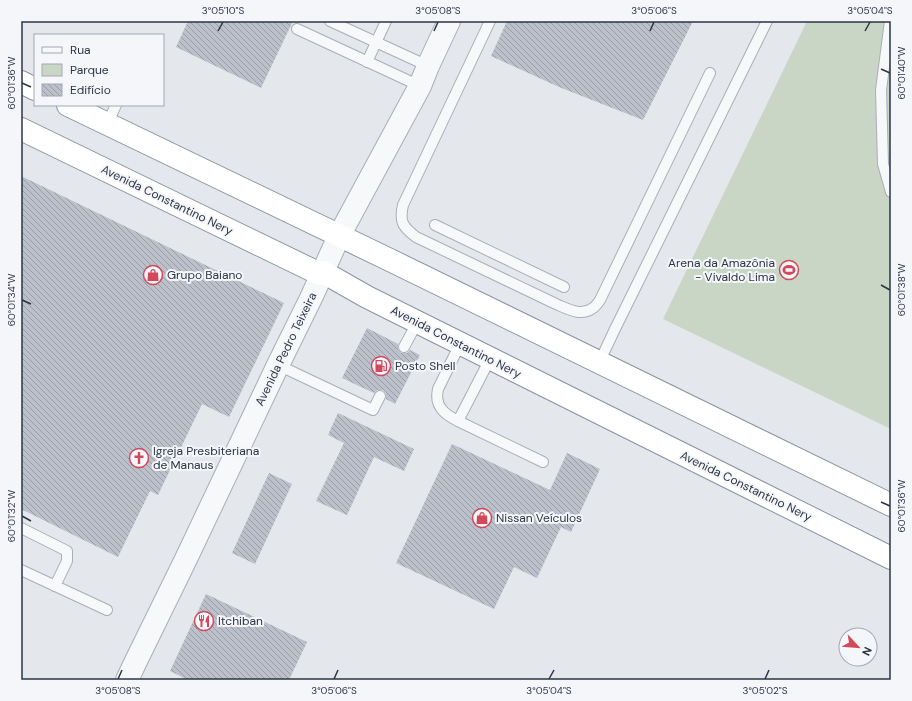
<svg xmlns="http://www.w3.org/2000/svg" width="912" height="701" font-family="'DM Sans',sans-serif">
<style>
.green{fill:#c9d6c5}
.building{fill:url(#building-back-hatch)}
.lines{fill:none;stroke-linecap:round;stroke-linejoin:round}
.service-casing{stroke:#a9aeb7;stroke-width:12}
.tertiary-casing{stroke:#a9aeb7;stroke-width:24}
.trunk-casing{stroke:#8b94a3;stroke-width:24}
.service{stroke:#f7f8fa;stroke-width:10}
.tertiary{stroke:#f7f8fa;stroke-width:22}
.trunk{stroke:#fff;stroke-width:22}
.ticks{fill:none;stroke:#2b3445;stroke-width:1.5}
.labels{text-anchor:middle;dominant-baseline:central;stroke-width:4;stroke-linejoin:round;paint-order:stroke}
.street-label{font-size:12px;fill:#2b3445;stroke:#f4f6f9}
.poi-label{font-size:12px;fill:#2b3445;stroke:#f4f6f9;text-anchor:start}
.neatline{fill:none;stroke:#2b3445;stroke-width:1.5}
.ticks-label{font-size:10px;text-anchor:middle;fill:#2b3445}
</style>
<defs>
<pattern id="building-back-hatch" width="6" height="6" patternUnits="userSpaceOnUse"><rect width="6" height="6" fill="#bbc0ca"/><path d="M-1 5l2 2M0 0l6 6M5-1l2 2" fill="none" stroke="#989da6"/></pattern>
</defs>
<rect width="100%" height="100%" fill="#e4e7ec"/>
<!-- green -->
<polygon class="green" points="807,21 891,21 891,429 663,319"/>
<!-- building -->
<g class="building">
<polygon points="188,21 293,21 261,88 176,47"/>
<polygon points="507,21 693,21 643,120 559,87 491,56"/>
<polygon points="21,176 284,303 229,417 202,404 158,495 150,491 118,557 21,509"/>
<polygon points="367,328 398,344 398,350 401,353 407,353 410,350 420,355 395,404 386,399 386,393 383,390 377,390 374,393 342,378"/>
<polygon points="338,413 414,449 404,471 374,457 347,515 316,501 344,443 328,435"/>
<polygon points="452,444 550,490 567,453 600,469 571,532 561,527 537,578 514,567 494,609 396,563"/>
<polygon points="269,473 292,484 255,564 232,553"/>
<polygon points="206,594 307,642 289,680 188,680 170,671"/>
</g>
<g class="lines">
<!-- service casing -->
<g class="service-casing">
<g id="service">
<polyline points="330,21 428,66"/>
<path d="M 490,21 L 403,205 C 399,222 403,227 416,237 L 556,304 C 568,309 581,317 593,308 C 596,306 598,303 600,300 L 710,73"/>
<polyline points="890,21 881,90 883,164 891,192"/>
<polyline points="297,29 420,86"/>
<polyline points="367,62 386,21"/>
<polyline points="107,124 116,105"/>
<polyline points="435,225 564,287"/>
<polyline points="404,347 417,323"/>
<polyline points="490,359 458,421 543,462"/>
<polyline points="599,363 614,331 767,21"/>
<polyline points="278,365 373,410 380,396"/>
<path d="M 458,421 C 444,414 434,406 438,389 L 460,344"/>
<polyline points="21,528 67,551 67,561 55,586"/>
<polyline points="21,570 107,610"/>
</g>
</g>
<!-- tertiary casing -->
<g class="tertiary-casing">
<polyline id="tertiary" points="127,680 136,661 185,561 278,365 312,296 339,236 420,86 428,66 449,21"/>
</g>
<!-- trunk casing -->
<g class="trunk-casing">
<g id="trunk">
<polyline points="21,82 35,89"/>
<polyline points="68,105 392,261 891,505"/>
<polyline points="21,129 320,274 323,272 367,297 891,558"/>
</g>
</g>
<!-- service -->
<use href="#service" class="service"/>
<!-- tertiary -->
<use href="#tertiary" class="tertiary"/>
<!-- trunk -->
<use href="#trunk" class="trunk"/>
</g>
<!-- ticks -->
<path class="ticks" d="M 218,31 L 223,22M 434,31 L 438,22M 650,31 L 654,22M 865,31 L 870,22M 881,69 L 890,73M 22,83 L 31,87M 881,285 L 890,290M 22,300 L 31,304M 881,502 L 890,506M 22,516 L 31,521M 118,679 L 122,670M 334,679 L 338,670M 549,679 L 554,670M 765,679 L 769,670"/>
<!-- icons -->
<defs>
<g id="stadium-ring" transform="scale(1)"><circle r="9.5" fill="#f4f6f9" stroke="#d1495b" stroke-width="1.5"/><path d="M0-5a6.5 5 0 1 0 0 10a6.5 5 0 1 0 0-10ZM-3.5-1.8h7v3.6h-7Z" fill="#d1495b"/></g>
<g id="shop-ring" transform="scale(1)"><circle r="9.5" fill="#f4f6f9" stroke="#d1495b" stroke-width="1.5"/><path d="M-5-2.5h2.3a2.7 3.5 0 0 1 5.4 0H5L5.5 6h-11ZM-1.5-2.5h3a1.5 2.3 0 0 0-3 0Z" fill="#d1495b"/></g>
<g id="fuel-ring" transform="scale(1)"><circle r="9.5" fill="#f4f6f9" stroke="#d1495b" stroke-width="1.5"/><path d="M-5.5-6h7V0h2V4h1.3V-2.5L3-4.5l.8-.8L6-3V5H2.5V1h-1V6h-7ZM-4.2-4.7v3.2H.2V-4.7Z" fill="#d1495b"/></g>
<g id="church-ring" transform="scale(1)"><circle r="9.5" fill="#f4f6f9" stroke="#d1495b" stroke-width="1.5"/><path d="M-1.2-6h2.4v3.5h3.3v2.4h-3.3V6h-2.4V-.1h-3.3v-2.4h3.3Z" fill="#d1495b"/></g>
<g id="restaurant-ring" transform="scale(1)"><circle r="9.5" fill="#f4f6f9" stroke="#d1495b" stroke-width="1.5"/><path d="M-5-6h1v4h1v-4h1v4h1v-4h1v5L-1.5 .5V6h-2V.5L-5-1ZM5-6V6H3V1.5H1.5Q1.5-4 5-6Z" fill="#d1495b"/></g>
</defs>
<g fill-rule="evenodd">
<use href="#stadium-ring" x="789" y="270"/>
<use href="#shop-ring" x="153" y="275"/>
<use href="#fuel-ring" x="381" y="366"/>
<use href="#church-ring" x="139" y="458"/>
<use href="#shop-ring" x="482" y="518"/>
<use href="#restaurant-ring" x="204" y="621"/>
</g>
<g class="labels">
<!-- street labels -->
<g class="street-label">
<text transform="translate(167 200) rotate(26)">Avenida Constantino Nery</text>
<text transform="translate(456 342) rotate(27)">Avenida Constantino Nery</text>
<text transform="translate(286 349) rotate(-64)">Avenida Pedro Teixeira</text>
<text transform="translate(746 486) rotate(26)">Avenida Constantino Nery</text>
</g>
<!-- poi labels -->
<g class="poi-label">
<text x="775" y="263" text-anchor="end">Arena da Amazônia<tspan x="775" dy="14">- Vivaldo Lima</tspan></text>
<text x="167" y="275">Grupo Baiano</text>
<text x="395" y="366">Posto Shell</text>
<text x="153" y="451">Igreja Presbiteriana<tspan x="153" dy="14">de Manaus</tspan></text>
<text x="496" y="518">Nissan Veículos</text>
<text x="218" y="621">Itchiban</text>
</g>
</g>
<!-- border -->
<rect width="912" height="701" fill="none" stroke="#f4f6f9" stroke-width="44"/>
<!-- legend -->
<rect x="34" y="34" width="130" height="72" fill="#f4f6f9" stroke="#a4a8b1"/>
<rect x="42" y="47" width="20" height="6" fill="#f7f8fa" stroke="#a4a8b1"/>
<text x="70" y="54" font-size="12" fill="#2b3445">Rua</text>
<rect x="42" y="64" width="20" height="12" fill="#c9d6c5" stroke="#a4a8b1"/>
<text x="70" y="74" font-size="12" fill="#2b3445">Parque</text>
<rect x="42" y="84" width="20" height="12" fill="url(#building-back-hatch)" stroke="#a4a8b1"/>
<text x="70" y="94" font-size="12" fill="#2b3445">Edifício</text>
<!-- north arrow -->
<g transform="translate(858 647) rotate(116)"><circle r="19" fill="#f4f6f9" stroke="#a4a8b1"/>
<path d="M0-3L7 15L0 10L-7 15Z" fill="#d1495b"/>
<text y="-6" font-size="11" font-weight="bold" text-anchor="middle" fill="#2b3445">N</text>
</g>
<rect x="22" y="22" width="868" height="657" class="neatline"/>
<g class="ticks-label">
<text x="223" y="14">3°05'10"S</text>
<text x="438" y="14">3°05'08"S</text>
<text x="654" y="14">3°05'06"S</text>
<text x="870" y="14">3°05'04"S</text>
<text transform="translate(901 73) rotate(-90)" y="4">60°01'40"W</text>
<text transform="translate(11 83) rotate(-90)" y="4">60°01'36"W</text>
<text transform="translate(901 290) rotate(-90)" y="4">60°01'38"W</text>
<text transform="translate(11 300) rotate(-90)" y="4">60°01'34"W</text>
<text transform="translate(901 506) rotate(-90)" y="4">60°01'36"W</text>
<text transform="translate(11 516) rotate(-90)" y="4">60°01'32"W</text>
<text x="118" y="694">3°05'08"S</text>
<text x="334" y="694">3°05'06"S</text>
<text x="549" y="694">3°05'04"S</text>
<text x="765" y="694">3°05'02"S</text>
</g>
</svg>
